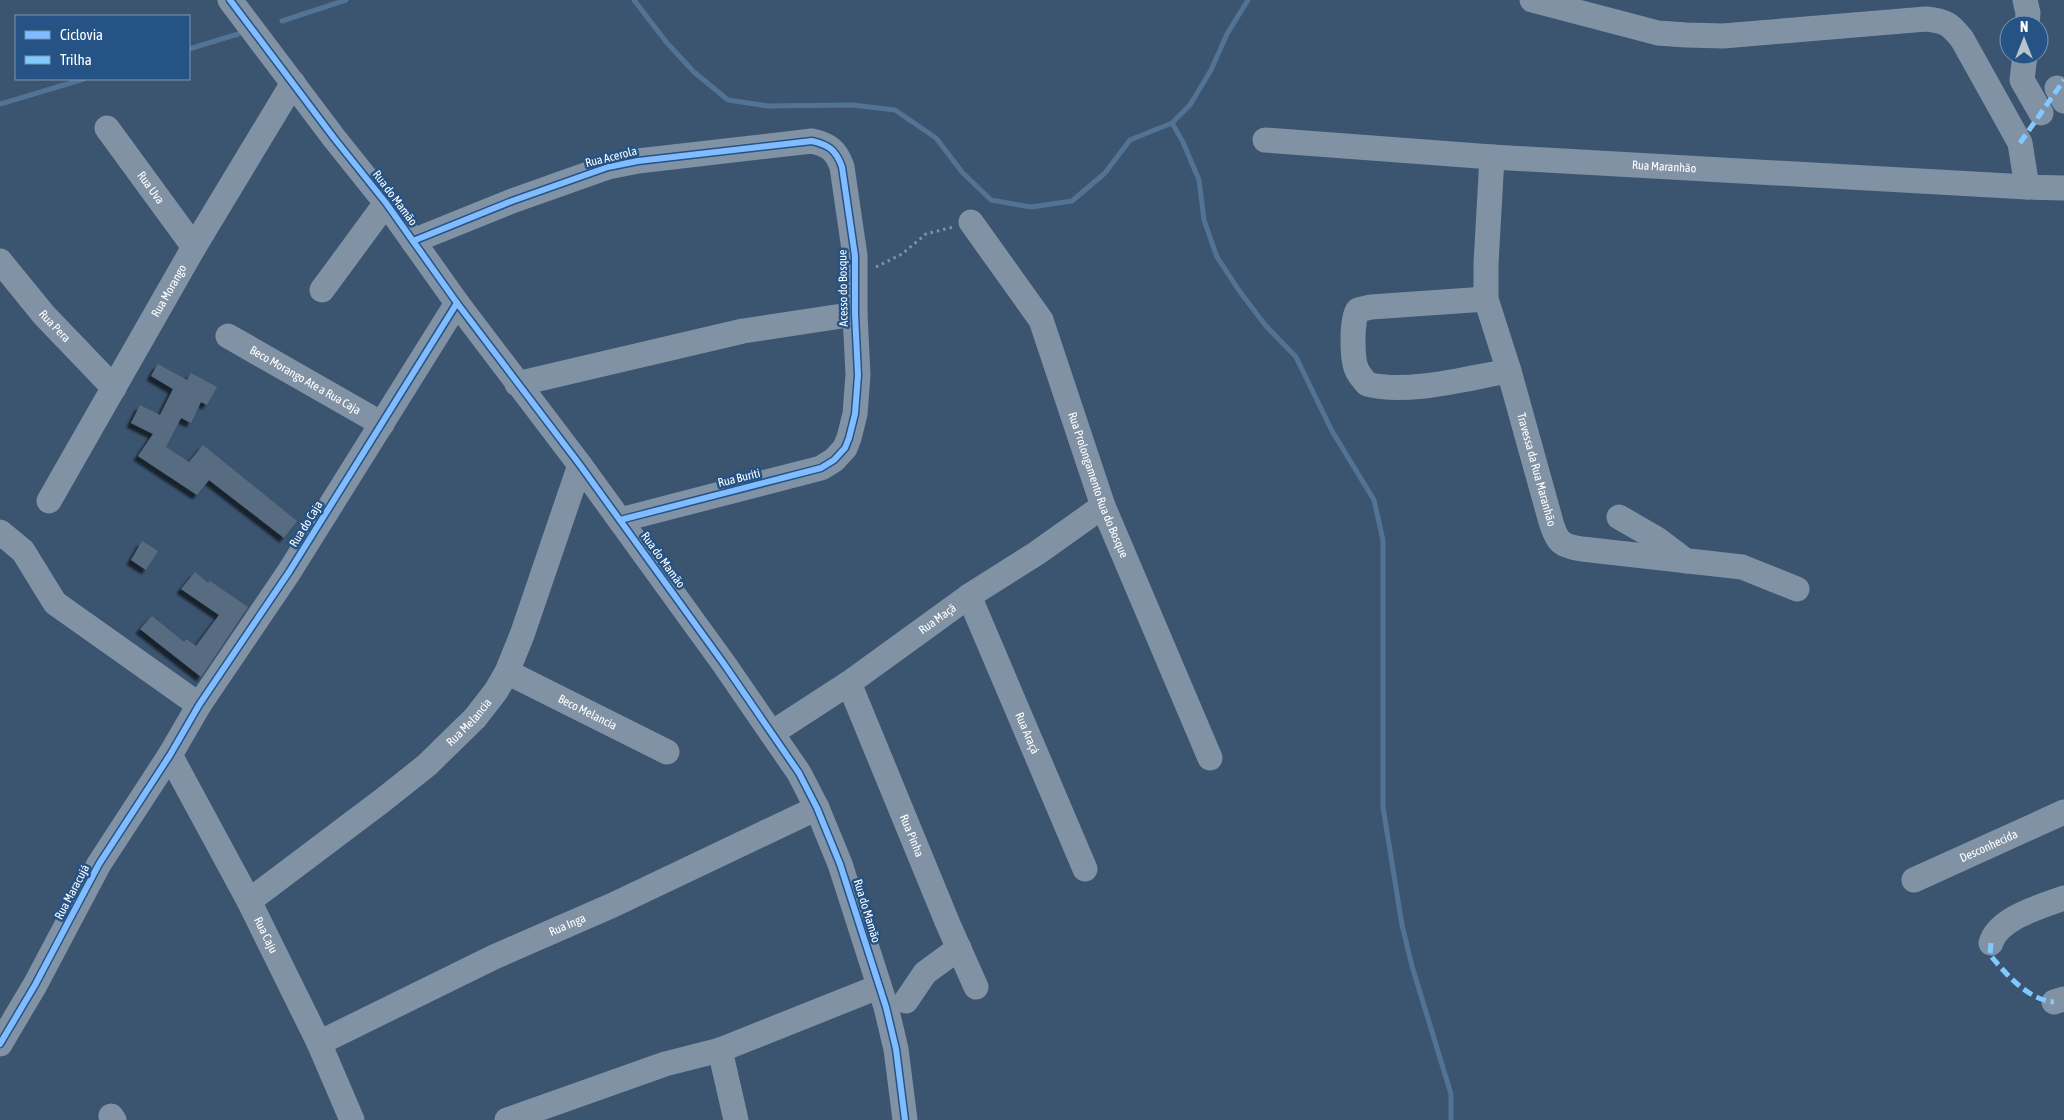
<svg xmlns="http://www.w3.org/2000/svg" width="2064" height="1120" font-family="'Asap Condensed',sans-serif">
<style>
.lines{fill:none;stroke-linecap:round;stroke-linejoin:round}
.stream{stroke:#537394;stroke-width:5}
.building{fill:#586c81;filter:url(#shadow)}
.path{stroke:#8292a5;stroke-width:3;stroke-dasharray:2.5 4;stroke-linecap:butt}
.minor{stroke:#8292a5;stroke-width:25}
.quiet{stroke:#80caff;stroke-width:5;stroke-dasharray:10 5;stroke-linecap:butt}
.cycleway-casing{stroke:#255385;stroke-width:9}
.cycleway{stroke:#80bcff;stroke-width:6}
.labels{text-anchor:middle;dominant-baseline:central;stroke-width:5;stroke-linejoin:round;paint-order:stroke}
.street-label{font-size:12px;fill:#fff;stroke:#255385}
</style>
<defs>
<filter id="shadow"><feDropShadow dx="-4.5" dy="4.5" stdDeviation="1" flood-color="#0009"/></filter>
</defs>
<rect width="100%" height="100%" fill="#3b546f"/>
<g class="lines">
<!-- stream -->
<g class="stream">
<polyline points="634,0 667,43 694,72 728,100 768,106 852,105 895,110 936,138 962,172 991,200 1031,207 1072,201 1105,173 1130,140 1172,123 1190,105 1211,70 1227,34 1248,0"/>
<polyline points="282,21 346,0"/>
<polyline points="189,49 238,34"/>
<polyline points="0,104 84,79"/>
<polyline points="1172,123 1183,142 1199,180 1204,220 1217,257 1240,292 1266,326 1296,357 1332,431 1374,500 1383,540 1383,807 1402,925 1412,966 1451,1094 1451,1120"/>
</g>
</g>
<!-- building -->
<g class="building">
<polygon points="158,364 187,380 191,373 217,387 207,405 201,402 191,423 181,418 166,447 189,462 203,445 297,521 284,538 209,480 197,495 138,456 153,434 131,423 140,405 160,415 173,389 151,376"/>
<polygon points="142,541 158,551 146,570 131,560"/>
<polygon points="195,572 208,583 210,581 248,607 201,677 140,629 152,616 184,642 186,639 196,646 219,615 181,589"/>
</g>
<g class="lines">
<!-- path -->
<polyline class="path" points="876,267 902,254 926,234 953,227"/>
<!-- minor -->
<g class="minor">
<polyline points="230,0 334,138 386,203 457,303 580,465 724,664 799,773 817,808 840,864 886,1007 896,1049 905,1120"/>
<path d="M 1532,0 L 1658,33 L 1686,35 L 1723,36 L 1926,19 C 1946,21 1950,24 1962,39 L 2020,143 L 2027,187"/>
<polyline points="2025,0 2028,13 2027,25"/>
<polyline points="2025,55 2022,80 2041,113"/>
<polyline points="2057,88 2064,101"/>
<path id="s1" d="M 107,128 L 194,247"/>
<path id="s2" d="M 1265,140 L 1492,157 L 2027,187 L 2064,188"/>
<path id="s3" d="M 1492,157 L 1486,264 L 1486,299 L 1509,371 L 1551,522 C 1557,542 1561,546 1582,549 L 1742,567 L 1797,589"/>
<path id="s4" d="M 971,222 L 1041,320 L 1103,506 L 1210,758"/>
<path d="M 413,241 L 512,201 L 608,167 L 638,161 L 812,141 C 829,145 836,150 842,167 L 855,256 L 855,314 L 858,375 L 855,414 L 849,438 L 845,448 L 834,460 L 821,468 L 620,520"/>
<path id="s5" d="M 0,261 L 44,315 L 114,388"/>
<polyline points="322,290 386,203"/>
<path d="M 1486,299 L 1371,307 L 1358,310 C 1351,319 1352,360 1357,370 C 1359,375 1364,380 1367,384 C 1408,395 1467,378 1509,371"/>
<path id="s6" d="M 228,336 L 382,424"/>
<polyline points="517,384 743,331 855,314"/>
<path id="s7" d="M 49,501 L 194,247 L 293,83"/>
<polyline points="1619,517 1657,539 1686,561"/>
<polyline points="0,532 23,551 55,603 199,705"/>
<path id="s8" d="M 969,596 L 1085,869"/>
<path id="s9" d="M 507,672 L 667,752"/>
<path id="s10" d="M 849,683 L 948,924 L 976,987"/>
<path id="s11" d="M 772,733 L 849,683 L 969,596 L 1037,553 L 1103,506"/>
<path id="s12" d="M 170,755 L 249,901 L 319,1043 L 352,1120"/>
<path id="s13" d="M 1914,880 L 2064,812"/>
<path id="s14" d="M 249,901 L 383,800 L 427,765 L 475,718 L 496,691 L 507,672 L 522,635 L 580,465"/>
<path d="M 1991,943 C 1998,918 2042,906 2064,898"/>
<polyline points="906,1001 925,973 959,948"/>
<polyline points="2054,1002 2064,999"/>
<path id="s15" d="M 319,1043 L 494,957 L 613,905 L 817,808"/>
<polyline points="0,1044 35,985 99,864 170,755 199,705 289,572 457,303"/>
<polyline points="720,1050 736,1120"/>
<polyline points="111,1116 114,1120"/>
<polyline points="507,1120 665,1064 720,1050 878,987"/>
</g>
<!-- quiet -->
<g class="quiet">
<polyline points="2020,143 2064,80"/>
<path d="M 1991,943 L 1990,955 C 2007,975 2027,999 2054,1002"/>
</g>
<!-- cycleway casing -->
<g class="cycleway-casing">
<g id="cycleway">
<polyline points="230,0 334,138 386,203 457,303 580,465 724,664 799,773 817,808 840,864 886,1007 896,1049 905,1120"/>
<path d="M 413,241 L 512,201 L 608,167 L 638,161 L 812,141 C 829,145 836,150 842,167 L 855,256 L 855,314 L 858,375 L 855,414 L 849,438 L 845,448 L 834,460 L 821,468 L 620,520"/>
<polyline points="0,1044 35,985 99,864 170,755 199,705 289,572 457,303"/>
</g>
</g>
<!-- cycleway -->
<use href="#cycleway" class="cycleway"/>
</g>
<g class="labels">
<!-- street labels -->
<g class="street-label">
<text transform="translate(611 157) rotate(-14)">Rua Acerola</text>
<text stroke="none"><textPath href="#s2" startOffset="400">Rua Maranhão</textPath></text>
<text stroke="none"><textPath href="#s1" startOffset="74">Rua Uva</textPath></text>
<text transform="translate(395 198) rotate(53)">Rua do Mamão</text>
<text transform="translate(843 288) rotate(-91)">Acesso do Bosque</text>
<text stroke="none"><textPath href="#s7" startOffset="242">Rua Morango</textPath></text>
<text stroke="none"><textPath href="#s5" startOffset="85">Rua Pera</textPath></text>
<text stroke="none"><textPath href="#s6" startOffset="89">Beco Morango Ate a Rua Caja</textPath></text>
<text stroke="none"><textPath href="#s3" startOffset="320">Travessa da Rua Maranhão</textPath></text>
<text transform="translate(739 478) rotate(-14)">Rua Buriti</text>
<text stroke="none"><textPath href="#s4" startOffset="295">Rua Prolongamento Rua do Bosque</textPath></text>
<text transform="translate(306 524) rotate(-58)">Rua do Caja</text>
<text transform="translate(663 560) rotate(54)">Rua do Mamão</text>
<text stroke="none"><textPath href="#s11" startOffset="201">Rua Maçã</textPath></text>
<text stroke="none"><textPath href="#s9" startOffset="90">Beco Melancia</textPath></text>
<text stroke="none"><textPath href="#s14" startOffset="284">Rua Melancia</textPath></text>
<text stroke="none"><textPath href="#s8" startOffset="149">Rua Araçá</textPath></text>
<text stroke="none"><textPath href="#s10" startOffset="165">Rua Pinha</textPath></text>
<text stroke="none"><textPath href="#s13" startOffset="82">Desconhecida</textPath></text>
<text transform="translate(72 892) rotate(-62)">Rua Maracujá</text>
<text transform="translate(867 911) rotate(73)">Rua do Mamão</text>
<text stroke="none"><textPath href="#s15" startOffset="275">Rua Inga</textPath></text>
<text stroke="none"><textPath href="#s12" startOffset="204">Rua Caju</textPath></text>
</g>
</g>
<!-- legend -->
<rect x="15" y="15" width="175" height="65" fill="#255385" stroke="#7c98b6"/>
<rect x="25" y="31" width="25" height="8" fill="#80bcff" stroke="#7c98b6"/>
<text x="60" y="40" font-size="15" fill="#ffffff">Ciclovia</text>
<rect x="25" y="56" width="25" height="8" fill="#80caff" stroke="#7c98b6"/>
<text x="60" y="65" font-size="15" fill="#ffffff">Trilha</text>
<!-- north arrow -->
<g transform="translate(2024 40)"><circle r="24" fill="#255385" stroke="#7c98b6"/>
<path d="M0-4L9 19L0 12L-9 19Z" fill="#bac3cd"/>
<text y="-8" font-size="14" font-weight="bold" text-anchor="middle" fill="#ffffff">N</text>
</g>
</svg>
